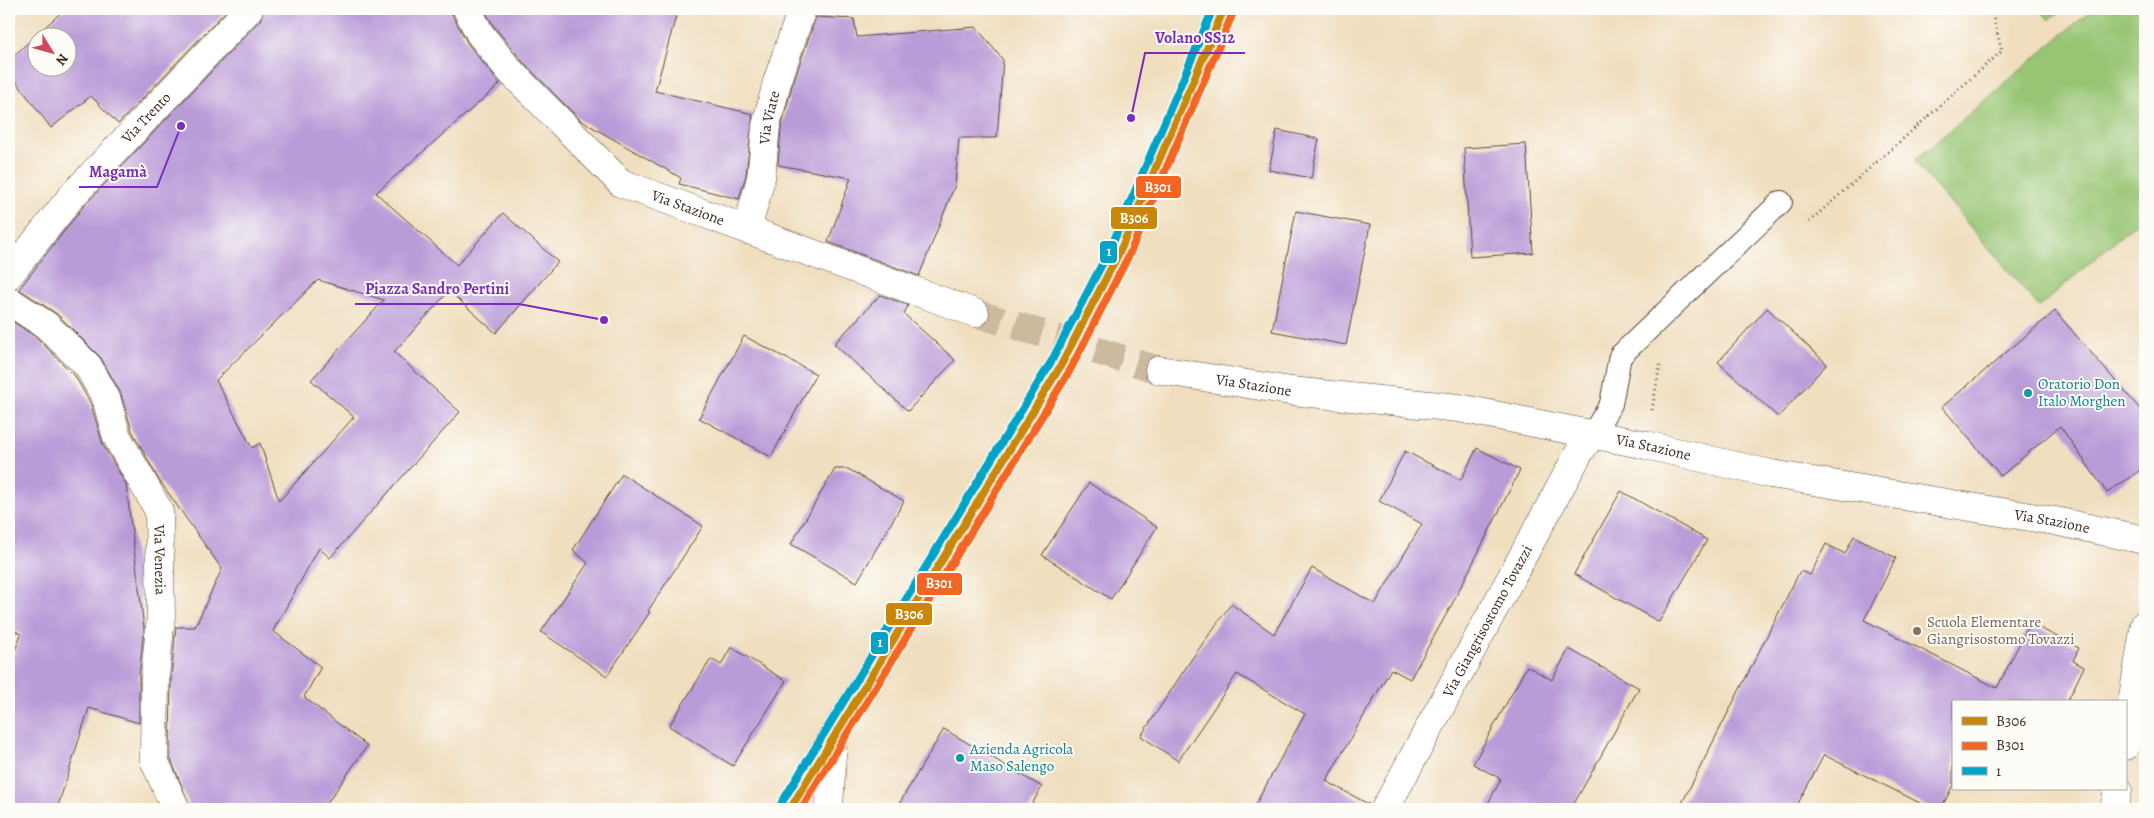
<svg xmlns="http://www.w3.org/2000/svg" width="2154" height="818" font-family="Alegreya,serif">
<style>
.green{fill:#97c573;stroke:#697848}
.building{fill:#b99bd8;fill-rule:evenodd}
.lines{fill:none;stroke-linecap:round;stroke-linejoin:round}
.minor-tunnel{stroke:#ccba9f;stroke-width:28;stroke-dasharray:28 14;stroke-linecap:butt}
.service-casing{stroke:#564536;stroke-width:24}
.pedestrian-casing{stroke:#564536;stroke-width:29}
.minor-casing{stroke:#564536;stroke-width:29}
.primary-casing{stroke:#564536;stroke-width:29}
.path{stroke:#564536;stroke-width:3;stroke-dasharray:1 4;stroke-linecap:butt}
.service{stroke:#fff;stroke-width:22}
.pedestrian{stroke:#fff;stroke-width:28}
.minor{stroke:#fff;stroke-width:28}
.primary{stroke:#fff;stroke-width:28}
.bus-1-casing{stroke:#fdfcf7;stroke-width:11}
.bus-2-casing{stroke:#fdfcf7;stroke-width:11}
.bus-3-casing{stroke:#fdfcf7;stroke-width:11}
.bus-1{stroke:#c88708;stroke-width:8}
.bus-2{stroke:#f26522;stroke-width:8}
.bus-3{stroke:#03a3c5;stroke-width:8}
.culture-dot{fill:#0f9aa8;stroke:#fdfcf7;stroke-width:2}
.education-dot{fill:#8d6e63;stroke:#fdfcf7;stroke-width:2}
.labels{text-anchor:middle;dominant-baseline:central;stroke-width:4;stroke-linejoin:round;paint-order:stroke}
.street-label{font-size:15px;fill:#3b2a1e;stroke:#fdfcf7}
.culture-label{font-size:15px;fill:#0d838f;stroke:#fdfcf7;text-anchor:start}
.education-label{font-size:15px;fill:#785e54;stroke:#fdfcf7;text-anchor:start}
.leader{fill:none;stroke:#7b2cbf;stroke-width:2}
.callout-dot{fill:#7b2cbf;stroke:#fdfcf7;stroke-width:2}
.callout-label{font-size:16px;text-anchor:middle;font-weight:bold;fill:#7b2cbf;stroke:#fdfcf7;stroke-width:4;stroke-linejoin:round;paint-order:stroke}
.line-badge{stroke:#fdfcf7;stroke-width:2}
.badge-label{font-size:14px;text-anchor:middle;font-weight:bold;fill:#fff}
</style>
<rect width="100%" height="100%" fill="#fdfcf7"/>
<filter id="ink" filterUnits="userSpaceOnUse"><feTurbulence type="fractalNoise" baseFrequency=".02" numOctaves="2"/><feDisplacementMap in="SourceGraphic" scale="10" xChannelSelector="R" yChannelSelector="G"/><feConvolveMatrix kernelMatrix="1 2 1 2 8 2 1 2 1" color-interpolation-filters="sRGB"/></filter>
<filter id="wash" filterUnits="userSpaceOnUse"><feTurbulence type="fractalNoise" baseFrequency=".0096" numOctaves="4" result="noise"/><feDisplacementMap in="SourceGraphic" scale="20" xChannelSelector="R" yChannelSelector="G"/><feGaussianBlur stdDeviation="1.12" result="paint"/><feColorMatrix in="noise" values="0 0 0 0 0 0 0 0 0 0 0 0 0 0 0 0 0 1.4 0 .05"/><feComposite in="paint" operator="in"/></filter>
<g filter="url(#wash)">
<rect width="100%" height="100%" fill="#f0debf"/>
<!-- green -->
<g class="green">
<polygon points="2040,9 2063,9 2049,20"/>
<polygon points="2092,9 2145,9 2145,215 2039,307 1914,161"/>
</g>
<g id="blocks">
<!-- building -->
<g class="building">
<path d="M 65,9 L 228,9 L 118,124 L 91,96 L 51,128 L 9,72 L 9,60 ZM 38,38 L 68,38 L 68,68 L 38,68 Z"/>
<path d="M 264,9 L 451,9 L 453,16 L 468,44 L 500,84 L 376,193 L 457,265 L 503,213 L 558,262 L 496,333 L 449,291 L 394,352 L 460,412 L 330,558 L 319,548 L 273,631 L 321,667 L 304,697 L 367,746 L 323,809 L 191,809 L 170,757 L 171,677 L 176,627 L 195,627 L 222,569 L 159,480 L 132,431 L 121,394 L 101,358 L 57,314 L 19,289 L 83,207 L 260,20 ZM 318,280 L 384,300 L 311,380 L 354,417 L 279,501 L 260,443 L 252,448 L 216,380 Z"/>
<polygon points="484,9 678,9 655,91 753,114 746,175 739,199 679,184 681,178 580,120 522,61 493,25"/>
<polygon points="816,17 854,19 857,37 976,27 1003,60 997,138 959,138 955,185 919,276 828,242 851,178 778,165 781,129 792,86"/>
<polygon points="1277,130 1319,139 1311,178 1269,170"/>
<polygon points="1526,144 1533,253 1470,257 1464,148"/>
<polygon points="1296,211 1370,225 1346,345 1272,331"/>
<polygon points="880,295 908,305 904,314 955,360 908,411 834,344"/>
<polygon points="1767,308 1827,364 1778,417 1718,362"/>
<polygon points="2055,311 2145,415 2145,467 2107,493 2060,426 2001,476 1942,407"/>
<polygon points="9,319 36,337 75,376 91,404 103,445 126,484 144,628 139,676 139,723 89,708 57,809 9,809 9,668 21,634 9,628"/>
<polygon points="744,336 816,374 771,457 699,418"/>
<polygon points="1477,448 1520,470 1451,606 1410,679 1391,669 1326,781 1370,805 1369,809 1253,809 1305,714 1237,674 1178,761 1141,736 1191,660 1231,604 1274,634 1312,568 1375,604 1422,524 1379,501 1405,451 1461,480"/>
<polygon points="835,469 848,469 904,501 857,582 791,544"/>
<polygon points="622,474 703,526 648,611 650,612 607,676 541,632 588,563 573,550"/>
<polygon points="1089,483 1157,527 1111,599 1042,555"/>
<polygon points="1621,491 1707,540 1659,622 1574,574"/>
<polygon points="1854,536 1896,558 1864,620 1997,688 2030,623 2079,648 2073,661 2084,667 2067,702 1953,702 1953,785 1941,809 1932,809 1824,755 1795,809 1679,809 1800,571 1810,575 1826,544 1845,554"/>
<polygon points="731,647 786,681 733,766 669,726 711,659 721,665"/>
<polygon points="1569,649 1639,688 1571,809 1485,809 1501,779 1473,764 1527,666 1552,680"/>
<polygon points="944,729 1042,787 1029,809 896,809"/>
</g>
</g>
</g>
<g filter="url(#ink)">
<use href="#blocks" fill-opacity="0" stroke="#564536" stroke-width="1"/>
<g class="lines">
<!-- minor-tunnel -->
<polyline class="minor-tunnel" points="975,313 1159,370"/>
<!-- service casing -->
<g class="service-casing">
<polyline id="service" points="1592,435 1611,404 1620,356 1781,202"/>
</g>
<!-- pedestrian casing -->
<g class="pedestrian-casing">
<g id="pedestrian">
<path id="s1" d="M 1771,474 L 2055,521 L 2145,540"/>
</g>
</g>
<!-- minor casing -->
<g class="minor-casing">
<g id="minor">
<path id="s2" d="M 467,9 L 480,34 L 510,71 L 621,183 L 975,313"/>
<path id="s3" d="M 747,230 L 761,178 L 766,126 L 777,82 L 802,9"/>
<path id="s4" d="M 9,275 L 71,197 L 249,9"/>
<path id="s5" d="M 9,301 L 46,325 L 88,366 L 106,398 L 117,437 L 159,511 L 161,617 L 155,676 L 154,760 L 176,809"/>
<path id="s6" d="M 1159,370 L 1291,391 L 1459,408 L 1646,445 L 1771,474"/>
<polyline points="2125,746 2145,624"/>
<polyline points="829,809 833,736"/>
<path id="s7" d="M 1385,809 L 1580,451 L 1592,435"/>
<polyline points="2114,809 2118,789"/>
</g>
</g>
<!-- primary casing -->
<g class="primary-casing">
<polyline id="primary" points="790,809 833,736 1060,367 1120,251 1224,9"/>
</g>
<!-- path -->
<g class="path">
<polyline points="1809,222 2002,51 1991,9"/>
<polyline points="1652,410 1660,365"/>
</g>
<!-- service -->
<use href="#service" class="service"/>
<!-- pedestrian -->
<use href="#pedestrian" class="pedestrian"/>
<!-- minor -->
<use href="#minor" class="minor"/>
<!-- primary -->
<use href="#primary" class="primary"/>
<!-- bus-1 casing -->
<g class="bus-1-casing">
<polyline id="bus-1" points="790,809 1060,367 1120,251 1224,9"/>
</g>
<!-- bus-2 casing -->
<g class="bus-2-casing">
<polyline id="bus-2" points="801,809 1069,372 1129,255 1233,13"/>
</g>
<!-- bus-3 casing -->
<g class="bus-3-casing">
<polyline id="bus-3" points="781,804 1051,362 1111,247 1213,9"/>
</g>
<!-- bus-1 -->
<use href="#bus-1" class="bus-1"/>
<!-- bus-2 -->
<use href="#bus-2" class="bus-2"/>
<!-- bus-3 -->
<use href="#bus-3" class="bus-3"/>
</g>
</g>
<!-- markers -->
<g class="culture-dot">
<circle cx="2028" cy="393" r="5"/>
<circle cx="960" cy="758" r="5"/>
</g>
<circle class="education-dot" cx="1917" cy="631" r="5"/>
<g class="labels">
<!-- street labels -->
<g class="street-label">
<text stroke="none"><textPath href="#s4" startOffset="209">Via Trento</textPath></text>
<text stroke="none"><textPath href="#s3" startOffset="115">Via Viate</textPath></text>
<text stroke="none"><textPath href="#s2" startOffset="305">Via Stazione</textPath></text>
<text stroke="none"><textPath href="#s6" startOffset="96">Via Stazione</textPath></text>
<text stroke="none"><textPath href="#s6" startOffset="501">Via Stazione</textPath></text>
<text stroke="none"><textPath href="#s1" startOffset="285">Via Stazione</textPath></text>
<text stroke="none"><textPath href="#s5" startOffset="314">Via Venezia</textPath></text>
<text stroke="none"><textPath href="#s7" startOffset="214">Via Giangrisostomo Tovazzi</textPath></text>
</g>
<!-- culture labels -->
<g class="culture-label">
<text x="2038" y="384">Oratorio Don<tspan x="2038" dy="17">Italo Morghen</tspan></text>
<text x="970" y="749">Azienda Agricola<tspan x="970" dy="17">Maso Salengo</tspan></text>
</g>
<!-- education labels -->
<g class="education-label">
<text x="1927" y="622">Scuola Elementare<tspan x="1927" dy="17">Giangrisostomo Tovazzi</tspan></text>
</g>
</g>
<!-- callouts -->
<path class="leader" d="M1131 118L1145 53H1245M181 126L157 187H79M604 320L519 304H355"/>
<g class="callout-dot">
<circle cx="1131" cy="118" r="5"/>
<circle cx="181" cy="126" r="5"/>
<circle cx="604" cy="320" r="5"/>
</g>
<g class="callout-label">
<text x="1195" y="43">Volano SS12</text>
<text x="118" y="177">Magamà</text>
<text x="437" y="294">Piazza Sandro Pertini</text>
</g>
<g class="line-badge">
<rect x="1135" y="175" width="47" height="24" rx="5" fill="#f26522"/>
<rect x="1110" y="206" width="48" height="24" rx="5" fill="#c88708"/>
<rect x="1099" y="240" width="19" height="24" rx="5" fill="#03a3c5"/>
<rect x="916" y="572" width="47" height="24" rx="5" fill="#f26522"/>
<rect x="885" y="602" width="48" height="24" rx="5" fill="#c88708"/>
<rect x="870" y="631" width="19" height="24" rx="5" fill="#03a3c5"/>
</g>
<g class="badge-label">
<text x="1158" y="192">B301</text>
<text x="1134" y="223">B306</text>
<text x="1109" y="256">1</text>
<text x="939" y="588">B301</text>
<text x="909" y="619">B306</text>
<text x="880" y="647">1</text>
</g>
<!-- margin -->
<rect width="2154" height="818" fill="none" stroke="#fdfcf7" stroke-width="30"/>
<!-- legend -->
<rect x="1952" y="700" width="175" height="90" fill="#fdfcf7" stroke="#afa8a0"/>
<rect x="1962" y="717" width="25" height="8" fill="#c88708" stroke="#afa8a0"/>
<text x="1996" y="726" font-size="15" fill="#3b2a1e">B306</text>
<rect x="1962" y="742" width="25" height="8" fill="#f26522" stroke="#afa8a0"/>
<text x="1996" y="750" font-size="15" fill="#3b2a1e">B301</text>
<rect x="1962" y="767" width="25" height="8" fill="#03a3c5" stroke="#afa8a0"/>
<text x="1996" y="776" font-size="15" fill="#3b2a1e">1</text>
<!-- north arrow -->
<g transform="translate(52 52) rotate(127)"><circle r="24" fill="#fdfcf7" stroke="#afa8a0"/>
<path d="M0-4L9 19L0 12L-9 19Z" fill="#d1495b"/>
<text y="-8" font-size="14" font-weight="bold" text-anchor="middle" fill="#3b2a1e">N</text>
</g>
</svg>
